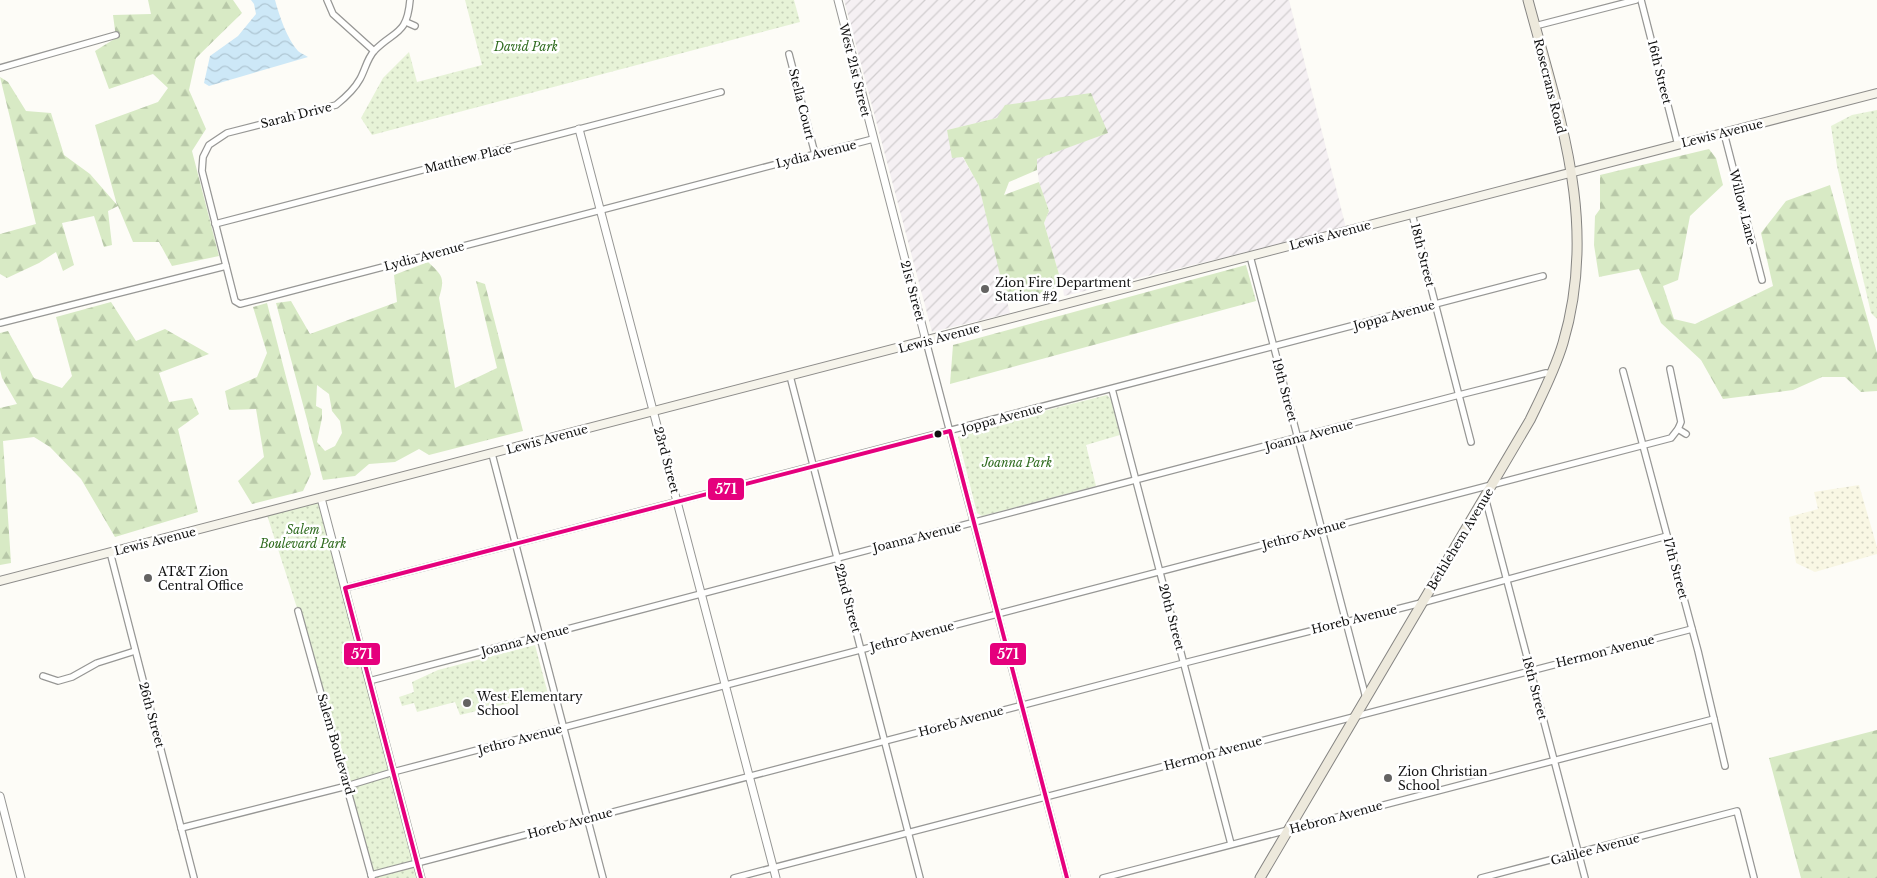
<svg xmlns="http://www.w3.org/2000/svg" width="1877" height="878" font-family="'Libre Baskerville',serif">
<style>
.industrial{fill:url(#industrial-furrows)}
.farmland{fill:url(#farmland-dots)}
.green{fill:url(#green-dots)}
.forest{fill:url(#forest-firs);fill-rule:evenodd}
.water{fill:url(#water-waves)}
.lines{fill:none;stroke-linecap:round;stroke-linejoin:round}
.minor-casing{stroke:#979795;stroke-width:8}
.tertiary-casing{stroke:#979795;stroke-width:9}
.secondary-casing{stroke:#8e8d8b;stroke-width:10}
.primary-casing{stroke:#858482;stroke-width:11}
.minor{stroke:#fffffe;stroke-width:5.5}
.tertiary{stroke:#fffffe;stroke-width:7}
.secondary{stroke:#f6f4eb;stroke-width:8}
.primary{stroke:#ede9dc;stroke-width:9}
.bus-1-casing{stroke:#fff;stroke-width:8}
.bus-1{stroke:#e5007d;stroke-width:4}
.poi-dot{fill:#646362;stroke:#fff;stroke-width:2}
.bus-dot{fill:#111;stroke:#fff;stroke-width:2}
.labels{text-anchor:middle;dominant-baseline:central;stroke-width:5;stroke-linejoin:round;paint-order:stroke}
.park-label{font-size:12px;font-style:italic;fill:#2f6b1f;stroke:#fff}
.street-label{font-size:12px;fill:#111;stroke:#fff}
.poi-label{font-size:12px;fill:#111;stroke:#fff;text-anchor:start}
.line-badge{stroke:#fff;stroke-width:2}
.badge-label{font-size:14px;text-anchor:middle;font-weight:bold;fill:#fff}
</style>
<defs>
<pattern id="industrial-furrows" width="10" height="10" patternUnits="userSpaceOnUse" patternTransform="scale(1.25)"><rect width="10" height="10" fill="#f5f0f3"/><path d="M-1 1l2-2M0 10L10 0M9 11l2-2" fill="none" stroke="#d1cdcf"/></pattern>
<pattern id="farmland-dots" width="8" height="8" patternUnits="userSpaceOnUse" patternTransform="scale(1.25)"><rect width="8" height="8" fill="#f9f7e4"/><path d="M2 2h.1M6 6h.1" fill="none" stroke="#d4d3c3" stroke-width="1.8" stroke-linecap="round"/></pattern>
<pattern id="green-dots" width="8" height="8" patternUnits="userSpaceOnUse" patternTransform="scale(1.25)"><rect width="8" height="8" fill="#e7f3d7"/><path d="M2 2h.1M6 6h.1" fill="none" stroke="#c5cfb8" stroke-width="1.8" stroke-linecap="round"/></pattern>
<pattern id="forest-firs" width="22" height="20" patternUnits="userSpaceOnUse" patternTransform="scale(1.25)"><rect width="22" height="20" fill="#d8eac5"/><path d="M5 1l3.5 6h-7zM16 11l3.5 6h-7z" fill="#b8c8a8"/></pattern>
<pattern id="water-waves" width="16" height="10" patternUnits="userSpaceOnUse" patternTransform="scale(1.25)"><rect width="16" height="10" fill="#cde8f7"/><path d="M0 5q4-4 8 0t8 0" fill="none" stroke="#afc6d3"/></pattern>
</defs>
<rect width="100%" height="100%" fill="#fdfcf7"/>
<!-- industrial -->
<polygon class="industrial" points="844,0 1289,0 1346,228 1064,296 1063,288 1044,223 1049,211 1039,182 1036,159 1107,133 997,118 947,130 979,186 1010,313 932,332"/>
<!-- farmland -->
<polygon class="farmland" points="1859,485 1877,547 1877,554 1815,572 1796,563 1789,517 1818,509 1814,492"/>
<!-- green -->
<g class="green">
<polygon points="465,0 794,0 800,22 372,135 361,118 383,78 409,52 417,82 482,65"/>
<polygon points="1877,110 1877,319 1871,313 1837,166 1831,126 1852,115"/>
<polygon points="1107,395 1111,399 1120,435 1086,445 1096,486 982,516 977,513 958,437 964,431"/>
<polygon points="321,498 421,878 371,878 298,611 266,512"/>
<polygon points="535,645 548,694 460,715 455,702 417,712 414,703 402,706 399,697 414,692 412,682 438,670"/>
</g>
<!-- forest -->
<g class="forest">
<polygon points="148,0 233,0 242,13 196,58 189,90 206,129 192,151 219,256 172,266 159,242 133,242 118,206 108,211 112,245 104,247 94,216 62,223 74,265 63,271 56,252 39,263 7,278 0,274 0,234 36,224 0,77 8,82 26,111 51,113 64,155 90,174 117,205 95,125 158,102 168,88 153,74 109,89 95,51 116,38 113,15 151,14"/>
<polygon points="1091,93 1108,133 1037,159 1037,170 1009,182 1004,195 1039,182 1049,211 1044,223 1063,288 1018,299 1005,296 979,186 963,157 952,158 947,130 997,118 1005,105"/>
<polygon points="1709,149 1716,158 1723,185 1690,216 1678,280 1663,286 1674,319 1695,324 1773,286 1761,233 1786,201 1830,185 1877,353 1877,391 1861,392 1845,377 1822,377 1793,390 1723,399 1701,360 1661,323 1639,269 1599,277 1594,245 1595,216 1600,209 1600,175"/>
<path d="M 428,262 C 443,276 445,278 439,298 L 455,388 L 497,368 L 476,281 L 485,284 L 523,431 L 429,455 L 419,449 L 395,462 L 369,464 L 355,476 L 323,480 L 276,303 L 291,301 L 310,334 L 397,302 L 394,275 ZM 317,385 L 329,394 L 332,411 L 340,421 L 342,433 L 335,446 L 325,451 L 317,442 L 322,418 L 322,409 L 316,406 Z"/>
<polygon points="1246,265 1256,301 950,384 953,345"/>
<polygon points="111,302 136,341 165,329 209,354 159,373 169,402 192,398 199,414 178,429 198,512 115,537 81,479 50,447 34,437 3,441 11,563 0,565 0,408 17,404 2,378 0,370 0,333 8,331 34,378 62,388 72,376 56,317"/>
<polygon points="267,303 311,474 303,491 252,504 238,481 264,457 256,409 229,410 225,391 257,377 267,353 253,307"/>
<polygon points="1877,730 1877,878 1801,878 1769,758"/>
</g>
<!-- water -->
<path class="water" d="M 251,0 L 275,0 C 279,15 287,39 298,51 C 300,53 305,55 308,57 L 209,86 L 204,83 L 210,56 L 238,36 L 256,14 L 254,4 Z"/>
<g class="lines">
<!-- minor casing -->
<g class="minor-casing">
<g id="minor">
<polyline points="327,0 333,14 374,51"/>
<path d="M 410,0 C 407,36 394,30 374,51 C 367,59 365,70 360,79 C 354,90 346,97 336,105 L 227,133 L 209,145 L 203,157 L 202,171 L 235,301 L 240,304 L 268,297 L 873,139"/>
<polyline points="1641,0 1678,145"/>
<polyline points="406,22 415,26"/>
<polyline points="1535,26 1636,0"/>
<polyline points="789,54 815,154"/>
<polyline points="0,68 116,35"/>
<polyline points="1724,133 1762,280"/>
<polyline points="1412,214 1471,442"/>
<polyline points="215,224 721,92"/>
<polyline points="1250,256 1366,698"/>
<polyline points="0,323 226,266"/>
<polyline points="926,341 1067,878"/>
<polyline points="1623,371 1698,651 1725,766"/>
<polyline points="790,376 920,878"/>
<polyline points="1112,389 1231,844"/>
<polyline points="1678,429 1686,434"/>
<polyline points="492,454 603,878"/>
<polyline points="1485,497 1585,878"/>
<polyline points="110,552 194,878"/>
<polyline points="345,588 1543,276"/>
<polyline points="298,611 372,878"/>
<polyline points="43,676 58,681 72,677 97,663 135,651"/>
<polyline points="369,681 1459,395 1546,373 1552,374"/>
<polyline points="181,828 347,786 393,772 1671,438 1678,429 1681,422 1670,369"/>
<polyline points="371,875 1184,663 1421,603 1667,536"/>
<polyline points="734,878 1692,629"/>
<polyline points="1103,878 1714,719"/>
<polyline points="1481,878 1737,811 1754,878"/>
</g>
</g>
<!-- tertiary casing -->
<g class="tertiary-casing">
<g id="tertiary">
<polyline points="838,0 926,341"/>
<polyline points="579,129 776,878"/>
<polyline points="321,498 421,878"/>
<polyline points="0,796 21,878"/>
</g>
</g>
<!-- secondary casing -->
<g class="secondary-casing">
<polyline id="secondary" points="0,581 1877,93"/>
</g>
<!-- primary casing -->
<g class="primary-casing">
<path id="primary" d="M 1260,878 L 1530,420 C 1542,395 1555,370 1563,343 C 1599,222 1559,116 1528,0"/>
</g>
<!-- minor -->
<use href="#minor" class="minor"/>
<!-- tertiary -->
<use href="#tertiary" class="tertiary"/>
<!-- secondary -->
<use href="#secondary" class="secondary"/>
<!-- primary -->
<use href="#primary" class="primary"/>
<!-- bus-1 casing -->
<g class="bus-1-casing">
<polyline id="bus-1" points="421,878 345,588 950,431 1067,878"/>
</g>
<!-- bus-1 -->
<use href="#bus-1" class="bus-1"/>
</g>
<!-- markers -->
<g class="poi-dot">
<circle cx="985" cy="289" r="5"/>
<circle cx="148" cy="578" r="5"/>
<circle cx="467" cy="703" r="5"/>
<circle cx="1388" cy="778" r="5"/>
</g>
<circle class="bus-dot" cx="938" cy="434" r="4.5"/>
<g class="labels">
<!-- park labels -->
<g class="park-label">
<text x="526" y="46">David Park</text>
<text x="1017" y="462">Joanna Park</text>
<text x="303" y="529">Salem<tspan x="303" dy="14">Boulevard Park</tspan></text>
</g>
<!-- street labels -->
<g class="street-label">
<text transform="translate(855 70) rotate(76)">West 21st Street</text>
<text transform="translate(1660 72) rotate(76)">16th Street</text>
<text transform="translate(1550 86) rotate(76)">Rosecrans Road</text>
<text transform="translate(802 104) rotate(76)">Stella Court</text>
<text transform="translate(296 115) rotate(-14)">Sarah Drive</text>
<text transform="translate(1722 133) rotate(-14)">Lewis Avenue</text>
<text transform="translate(816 154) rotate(-14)">Lydia Avenue</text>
<text transform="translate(468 158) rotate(-14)">Matthew Place</text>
<text transform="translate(1743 207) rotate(76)">Willow Lane</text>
<text transform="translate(1330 235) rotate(-15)">Lewis Avenue</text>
<text transform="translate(1423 255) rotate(76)">18th Street</text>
<text transform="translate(424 256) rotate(-15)">Lydia Avenue</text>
<text transform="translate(913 291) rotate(75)">21st Street</text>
<text transform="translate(1394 315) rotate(-15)">Joppa Avenue</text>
<text transform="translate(939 338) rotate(-15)">Lewis Avenue</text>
<text transform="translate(1285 390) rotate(75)">19th Street</text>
<text transform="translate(1002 418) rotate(-15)">Joppa Avenue</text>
<text transform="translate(1309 435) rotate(-15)">Joanna Avenue</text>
<text transform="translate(547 439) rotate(-15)">Lewis Avenue</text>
<text transform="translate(667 460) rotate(75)">23rd Street</text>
<text transform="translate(1304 534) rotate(-15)">Jethro Avenue</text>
<text transform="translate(917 537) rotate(-14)">Joanna Avenue</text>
<text transform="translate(1460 539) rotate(-59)">Bethlehem Avenue</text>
<text transform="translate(155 541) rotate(-14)">Lewis Avenue</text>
<text transform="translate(1676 568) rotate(75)">17th Street</text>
<text transform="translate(848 598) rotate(75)">22nd Street</text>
<text transform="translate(1172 617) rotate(75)">20th Street</text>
<text transform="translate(1354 619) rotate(-14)">Horeb Avenue</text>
<text transform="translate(912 636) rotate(-15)">Jethro Avenue</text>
<text transform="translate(525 640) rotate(-15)">Joanna Avenue</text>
<text transform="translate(1605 651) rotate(-14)">Hermon Avenue</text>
<text transform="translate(1535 688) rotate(75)">18th Street</text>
<text transform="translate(152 715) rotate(75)">26th Street</text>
<text transform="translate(961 721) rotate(-15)">Horeb Avenue</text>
<text transform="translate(520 739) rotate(-15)">Jethro Avenue</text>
<text transform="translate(336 744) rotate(74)">Salem Boulevard</text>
<text transform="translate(1213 753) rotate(-15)">Hermon Avenue</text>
<text transform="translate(1336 817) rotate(-15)">Hebron Avenue</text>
<text transform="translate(570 823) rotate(-15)">Horeb Avenue</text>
<text transform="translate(1595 849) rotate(-15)">Galilee Avenue</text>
</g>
<!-- poi labels -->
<g class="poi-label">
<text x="995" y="282">Zion Fire Department<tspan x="995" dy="14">Station #2</tspan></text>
<text x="158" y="571">AT&amp;T Zion<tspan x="158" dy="14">Central Office</tspan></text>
<text x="477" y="696">West Elementary<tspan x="477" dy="14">School</tspan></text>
<text x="1398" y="771">Zion Christian<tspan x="1398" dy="14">School</tspan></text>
</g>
</g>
<g class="line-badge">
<rect x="707" y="477" width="38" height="24" rx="5" fill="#e5007d"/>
<rect x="989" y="642" width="38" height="24" rx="5" fill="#e5007d"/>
<rect x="343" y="642" width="38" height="24" rx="5" fill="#e5007d"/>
</g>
<g class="badge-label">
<text x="726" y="494">571</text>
<text x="1008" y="659">571</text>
<text x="362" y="659">571</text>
</g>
</svg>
